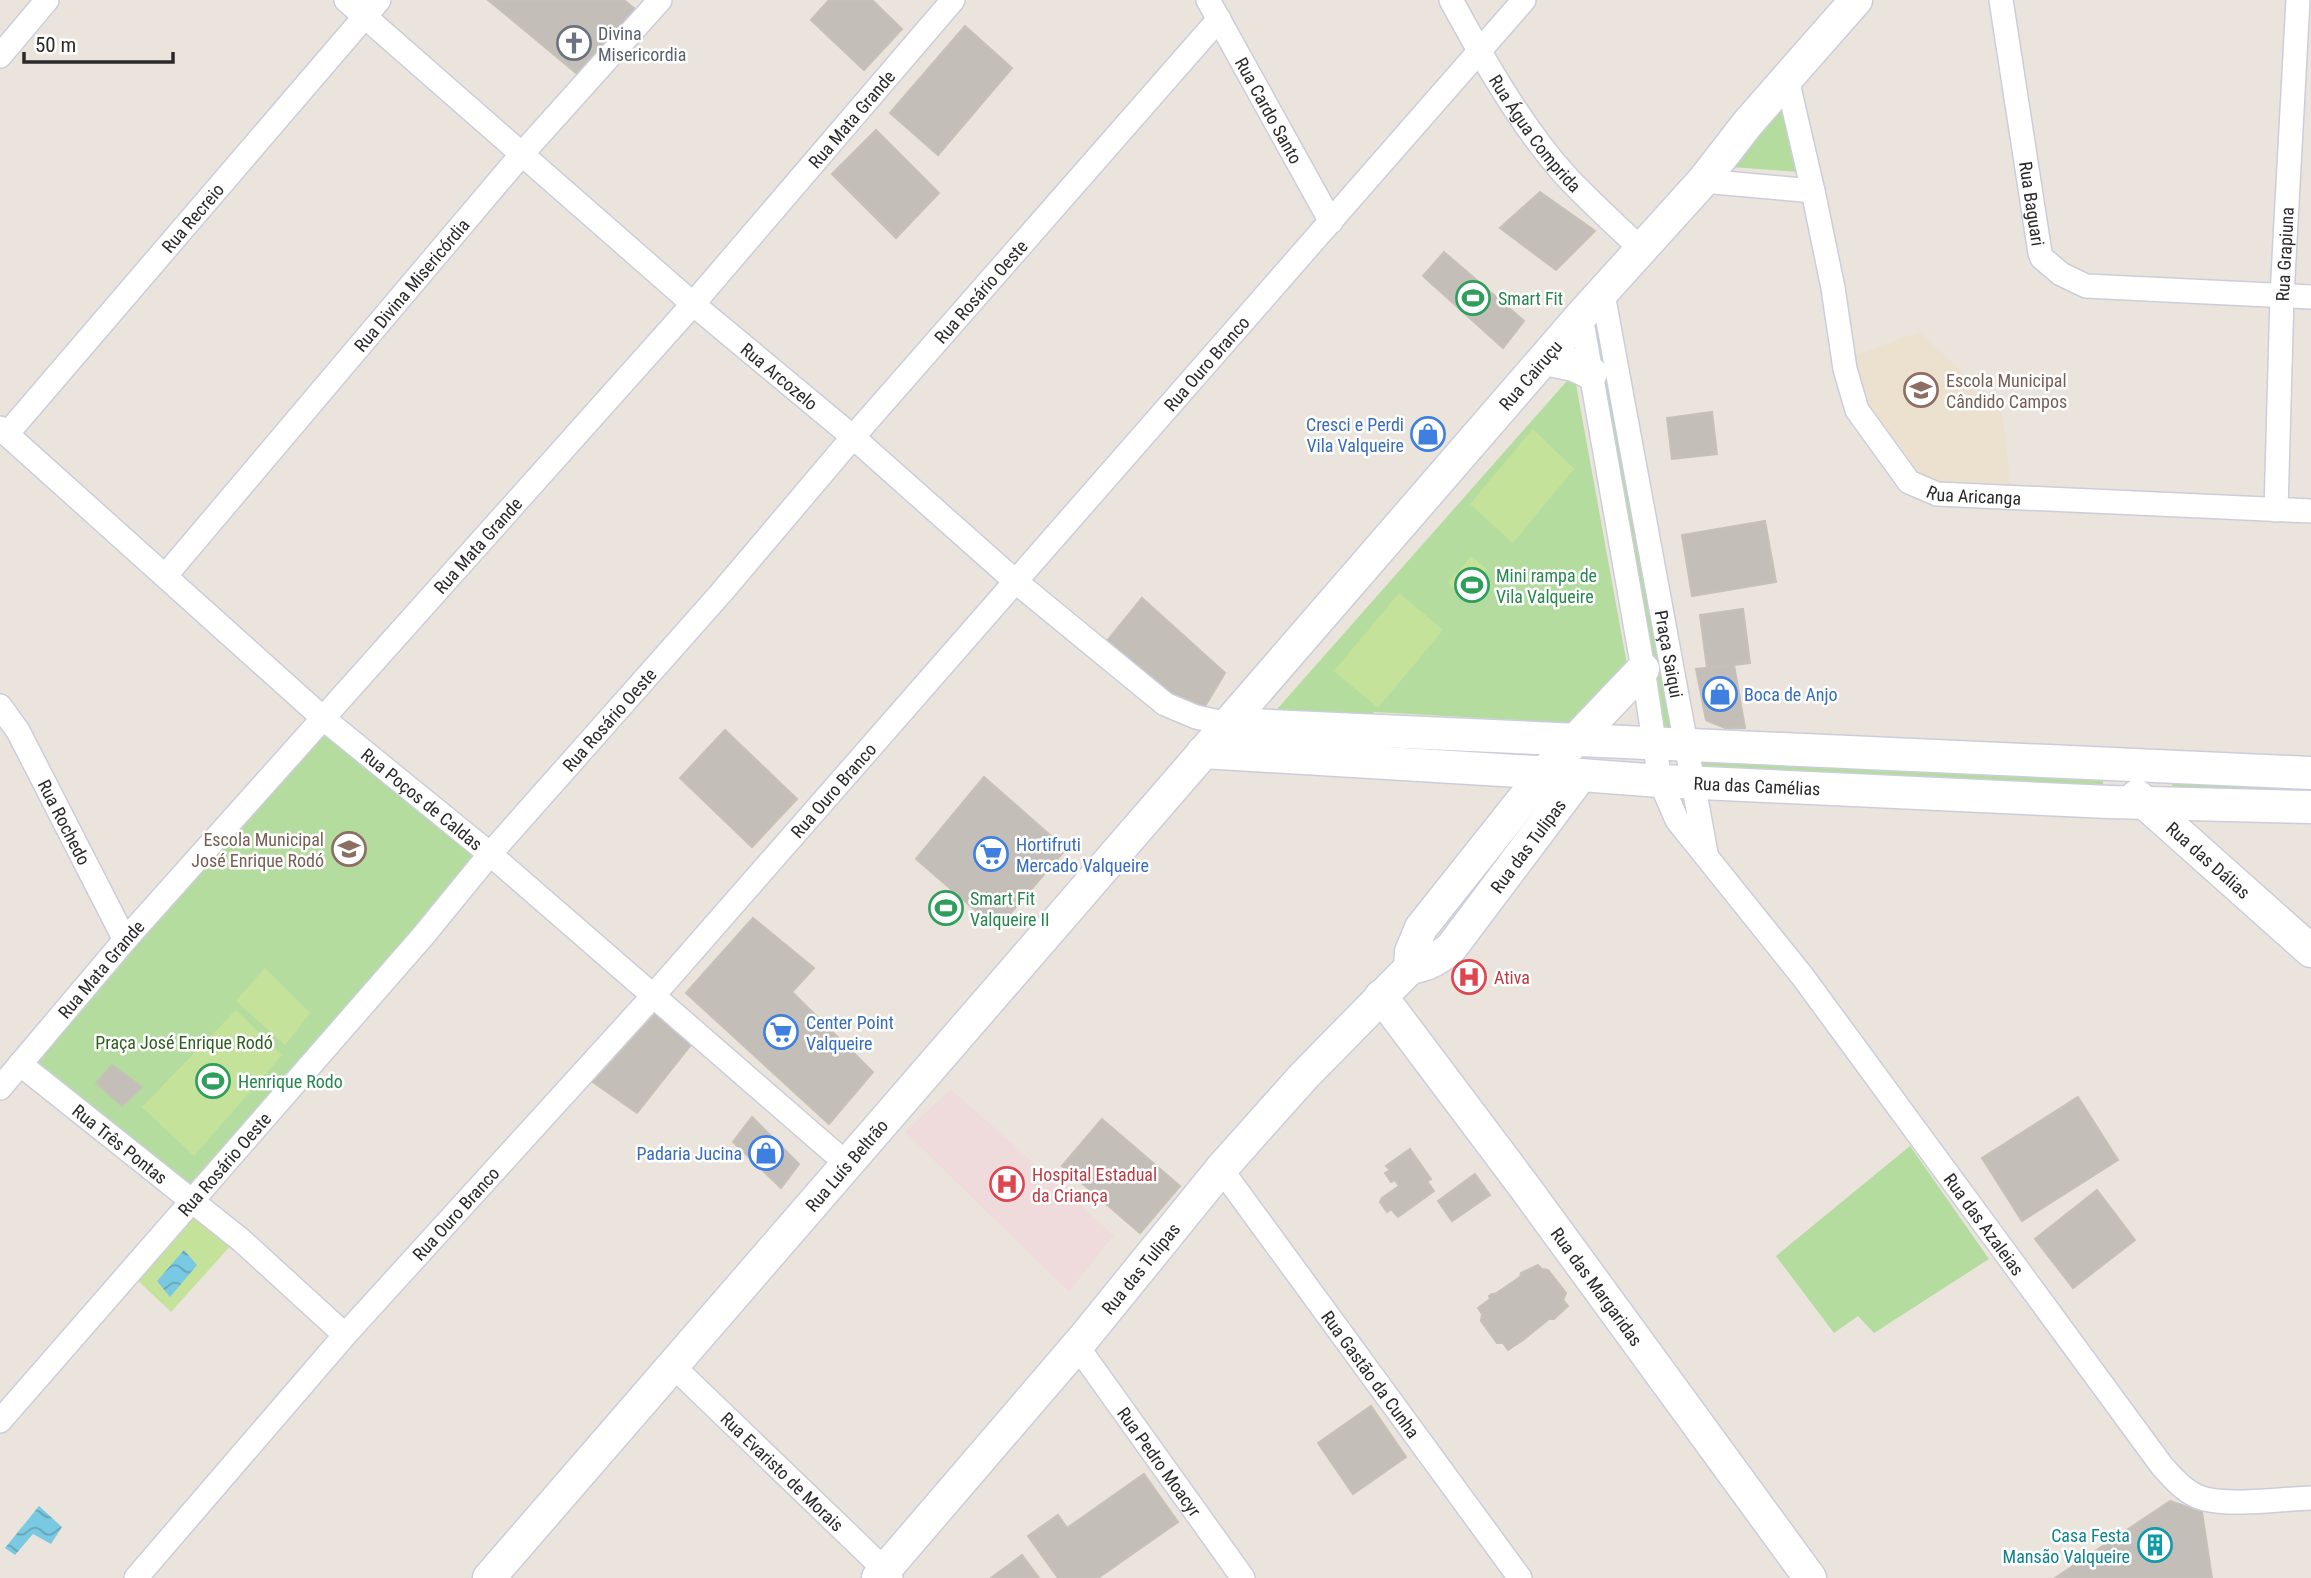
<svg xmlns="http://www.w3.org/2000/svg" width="2311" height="1578" font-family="'Roboto Condensed',sans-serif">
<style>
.education{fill:#ebe1ce}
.medical{fill:#f0dbdc}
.grass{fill:#b4dc9e}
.pitch{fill:#c5e29b}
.water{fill:url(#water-waves)}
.building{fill:#c3bfb8;stroke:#c6c0b7;stroke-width:2}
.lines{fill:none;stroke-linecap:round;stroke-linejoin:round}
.street-casing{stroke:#cbceda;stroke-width:26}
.secondary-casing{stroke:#cbceda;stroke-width:35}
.street{stroke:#fff;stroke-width:23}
.secondary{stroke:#fff;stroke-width:32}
.labels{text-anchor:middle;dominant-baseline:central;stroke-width:5;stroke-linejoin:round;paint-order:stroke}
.worship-label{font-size:18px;fill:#5b616d;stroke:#fff;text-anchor:start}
.street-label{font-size:18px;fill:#2a2a2a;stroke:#fff}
.leisure-label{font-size:18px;fill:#27864d;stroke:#fff;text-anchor:start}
.education-label{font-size:18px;fill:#785e54;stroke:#fff;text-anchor:start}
.shop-label{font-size:18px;fill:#366cbe;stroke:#fff;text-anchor:start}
.health-label{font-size:18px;fill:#be3a42;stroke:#fff;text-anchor:start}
.park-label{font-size:18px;fill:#2f6021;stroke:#fff}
.culture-label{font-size:18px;fill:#0d838f;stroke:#fff;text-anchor:end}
</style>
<defs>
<pattern id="water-waves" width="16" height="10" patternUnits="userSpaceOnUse" patternTransform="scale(1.75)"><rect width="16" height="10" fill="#7ac9e3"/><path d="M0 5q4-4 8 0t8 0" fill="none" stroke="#64a3b8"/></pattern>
</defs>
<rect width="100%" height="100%" fill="#eae4dd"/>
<!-- education -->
<polygon class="education" points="1919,332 1955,365 2003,416 2012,496 1943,485 1921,473 1904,458 1874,416 1850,357"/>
<!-- medical -->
<polygon class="medical" points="951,1089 1114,1235 1069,1292 905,1132"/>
<!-- grass -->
<g class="grass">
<polygon points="1782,107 1800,172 1731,167"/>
<polygon points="1593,331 1599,332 1677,725 1664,733"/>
<polygon points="1574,373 1628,670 1567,732 1525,729 1518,720 1374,712 1366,721 1271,716"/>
<polygon points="324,719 490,854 193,1202 20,1064"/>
<polygon points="1698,759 2103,777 2103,788 1704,777"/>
<polygon points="2172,779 2311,779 2311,799 2172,789"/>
<polygon points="1910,1146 1989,1259 1874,1333 1858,1316 1834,1333 1776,1256"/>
</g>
<!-- pitch -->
<g class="pitch">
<polygon points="1533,429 1574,469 1513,543 1470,504"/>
<polygon points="1471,556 1487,569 1464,597 1448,583"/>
<polygon points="1399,593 1443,630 1378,708 1334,671"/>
<polygon points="265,968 310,1013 285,1045 236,1001"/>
<polygon points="236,1010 282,1055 194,1156 142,1107"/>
<polygon points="193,1202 233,1243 171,1312 131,1274"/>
</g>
<!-- water -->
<g class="water">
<polygon points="184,1250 197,1265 170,1297 157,1281"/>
<polygon points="39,1506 62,1527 51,1544 33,1534 15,1555 5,1548"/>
</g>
<!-- building -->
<g class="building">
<polygon points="488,0 624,0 635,9 581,77"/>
<polygon points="829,0 872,0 902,29 864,70 811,20"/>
<polygon points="965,26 1012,68 938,155 890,113"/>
<polygon points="876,130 939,193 896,238 832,174"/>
<polygon points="1540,192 1595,231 1556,270 1500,228"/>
<polygon points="1444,252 1524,321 1503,348 1423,276"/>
<polygon points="1712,412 1717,454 1672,459 1667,418"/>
<polygon points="1765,521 1776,582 1692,596 1682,535"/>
<polygon points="1142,598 1225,673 1204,708 1179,703 1106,642"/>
<polygon points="1743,609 1750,663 1707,668 1700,615"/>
<polygon points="1734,665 1745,728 1725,728 1706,720 1696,669"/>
<polygon points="725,730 797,799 752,847 680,778"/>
<polygon points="984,777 1066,849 997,929 916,859"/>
<polygon points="753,918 814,968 792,992 873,1072 829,1124 686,993"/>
<polygon points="655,1014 697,1037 637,1113 593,1082"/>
<polygon points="112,1065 142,1087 122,1106 96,1083"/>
<polygon points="2078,1097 2118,1160 2022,1221 1982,1158"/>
<polygon points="752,1117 799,1164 781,1188 733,1142"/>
<polygon points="1102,1119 1180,1186 1140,1233 1062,1166"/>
<polygon points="1410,1149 1431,1179 1427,1181 1434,1191 1398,1217 1391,1209 1387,1212 1380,1202 1382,1198 1399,1186 1395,1180 1391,1182 1385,1173 1390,1170 1386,1166"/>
<polygon points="1475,1174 1490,1195 1452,1221 1438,1201"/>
<polygon points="2097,1190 2135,1240 2073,1288 2035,1239"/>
<polygon points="1538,1265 1542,1269 1548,1270 1566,1293 1563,1300 1568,1306 1554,1319 1549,1319 1523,1340 1508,1350 1503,1343 1497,1343 1481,1321 1482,1314 1478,1308 1490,1299 1489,1296 1492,1294 1495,1294 1520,1277 1521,1273"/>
<polygon points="1371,1406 1406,1457 1353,1494 1318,1443"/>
<polygon points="1144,1474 1178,1522 1098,1578 1058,1578 1028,1536 1058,1515 1067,1528"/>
<polygon points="2170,1501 2202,1512 2212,1578 2055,1578"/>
<polygon points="1022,1555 1039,1578 991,1578"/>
</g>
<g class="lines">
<!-- street casing -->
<g class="street-casing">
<g id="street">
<path id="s1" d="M 346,0 L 693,304 L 853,437 L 1015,581 L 1165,704 L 1196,717 L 1228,724"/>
<path id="s2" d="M 1208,0 L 1331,222"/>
<path id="s3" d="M 1451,0 C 1482,57 1521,126 1565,175 C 1589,201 1616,225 1642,250"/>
<path id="s4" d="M 2001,0 L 2040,253 L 2042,258 L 2061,274 L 2086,286 L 2311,297"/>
<polyline points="0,56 47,0"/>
<path id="s5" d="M 1787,79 L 1813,191 L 1833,288 L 1845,369 L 1857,410 L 1909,482 L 1937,494 L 2311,511"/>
<polyline points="1703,181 1813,191"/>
<path id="s6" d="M 1603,294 L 1706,853"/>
<path id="s7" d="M 1581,316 L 1643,669 L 1660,781 L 1677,820 L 1803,977 L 2162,1466 C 2174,1479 2187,1495 2205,1499 C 2234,1506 2280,1499 2311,1498"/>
<path id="s8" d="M 0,428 L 324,719 L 490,854 L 847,1164"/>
<path id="s9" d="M 7,434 L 379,0"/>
<path id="s10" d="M 2276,510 L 2282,296 L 2298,0"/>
<path id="s11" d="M 166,575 L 521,155 L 660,0"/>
<path id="s12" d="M 0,706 L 18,731 L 125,940"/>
<path id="s13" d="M 20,1064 L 241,1240 L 345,1335"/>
<path id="s14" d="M 0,1088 L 125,940 L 693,304 L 953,0"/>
<path id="s15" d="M 1221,1169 L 1520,1578"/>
<path id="s16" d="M 1077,1346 L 1243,1578"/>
<path id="s17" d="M 673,1366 L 885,1570 L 891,1578"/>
<path id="s18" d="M 0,1421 L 423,936 L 490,854 L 721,593 L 853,437 L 1219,19"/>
<path id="s19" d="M 136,1578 L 345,1335 L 653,996 L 1524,0"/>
</g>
</g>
<!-- secondary casing -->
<g class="secondary-casing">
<g id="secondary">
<polyline points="1545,359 1574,365 1591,373"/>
<polyline points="1228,724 2311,773"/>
<path id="s20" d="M 1203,752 L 1568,774 L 1660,781 L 2109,802 L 2311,807"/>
<path id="s21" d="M 2137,796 L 2311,951"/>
<polyline points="1410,968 1411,952 1421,928 1544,773 1643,669"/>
<path id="s22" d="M 1381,996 L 1526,1189 L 1810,1578"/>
<path id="s23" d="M 489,1578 L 1581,316 L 1703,181 L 1748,123 L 1856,0"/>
<path id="s24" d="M 878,1578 L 1083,1339 L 1221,1169 L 1303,1077 L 1410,968 C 1428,965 1438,959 1451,948 L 1581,775"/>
</g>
</g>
<!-- street -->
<use href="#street" class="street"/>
<!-- secondary -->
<use href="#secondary" class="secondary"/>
</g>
<!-- icons -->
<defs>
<g id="church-ring" transform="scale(1.75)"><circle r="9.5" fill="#fff" stroke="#6b7280" stroke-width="1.5"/><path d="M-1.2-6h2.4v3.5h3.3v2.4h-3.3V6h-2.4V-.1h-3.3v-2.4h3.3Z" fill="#6b7280"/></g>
<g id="stadium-ring" transform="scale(1.75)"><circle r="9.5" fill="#fff" stroke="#2e9e5b" stroke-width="1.5"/><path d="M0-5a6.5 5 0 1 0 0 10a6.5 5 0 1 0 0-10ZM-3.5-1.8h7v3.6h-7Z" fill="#2e9e5b"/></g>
<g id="school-ring" transform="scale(1.75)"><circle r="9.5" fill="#fff" stroke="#8d6e63" stroke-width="1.5"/><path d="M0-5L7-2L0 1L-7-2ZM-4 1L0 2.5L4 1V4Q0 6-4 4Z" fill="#8d6e63"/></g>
<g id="shop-ring" transform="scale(1.75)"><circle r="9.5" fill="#fff" stroke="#3f7fe0" stroke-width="1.5"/><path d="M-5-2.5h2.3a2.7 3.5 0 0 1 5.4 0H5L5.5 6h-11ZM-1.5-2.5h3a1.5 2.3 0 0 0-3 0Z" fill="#3f7fe0"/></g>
<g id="supermarket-ring" transform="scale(1.75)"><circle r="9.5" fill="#fff" stroke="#3f7fe0" stroke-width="1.5"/><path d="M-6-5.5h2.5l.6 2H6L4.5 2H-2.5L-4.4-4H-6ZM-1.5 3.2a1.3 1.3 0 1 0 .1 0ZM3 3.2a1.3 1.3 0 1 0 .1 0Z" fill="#3f7fe0"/></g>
<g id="hospital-ring" transform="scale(1.75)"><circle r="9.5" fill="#fff" stroke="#e0444e" stroke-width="1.5"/><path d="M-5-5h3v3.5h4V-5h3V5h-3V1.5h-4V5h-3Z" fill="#e0444e"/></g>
<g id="building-ring" transform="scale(1.75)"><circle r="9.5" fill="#fff" stroke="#0f9aa8" stroke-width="1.5"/><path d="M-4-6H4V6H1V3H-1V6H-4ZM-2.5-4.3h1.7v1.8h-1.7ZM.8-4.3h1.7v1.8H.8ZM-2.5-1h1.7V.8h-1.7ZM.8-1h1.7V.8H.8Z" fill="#0f9aa8"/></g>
</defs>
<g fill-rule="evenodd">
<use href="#church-ring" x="574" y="43"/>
<use href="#stadium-ring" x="1473" y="298"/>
<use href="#school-ring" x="1921" y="390"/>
<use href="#shop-ring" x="1428" y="434"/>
<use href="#stadium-ring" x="1472" y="585"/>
<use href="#shop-ring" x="1720" y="694"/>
<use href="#school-ring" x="349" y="849"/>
<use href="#supermarket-ring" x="991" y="854"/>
<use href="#stadium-ring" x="946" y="908"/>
<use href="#hospital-ring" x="1469" y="977"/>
<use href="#supermarket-ring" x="781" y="1032"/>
<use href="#stadium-ring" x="213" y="1081"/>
<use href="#shop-ring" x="766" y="1153"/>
<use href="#hospital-ring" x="1007" y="1184"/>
<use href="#building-ring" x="2155" y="1545"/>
</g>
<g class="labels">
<!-- worship labels -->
<g class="worship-label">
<text x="598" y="33">Divina<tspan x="598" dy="21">Misericordia</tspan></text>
</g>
<!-- street labels -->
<g class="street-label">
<text stroke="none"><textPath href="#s2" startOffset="126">Rua Cardo Santo</textPath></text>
<text stroke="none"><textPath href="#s14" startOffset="1290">Rua Mata Grande</textPath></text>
<text stroke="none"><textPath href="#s3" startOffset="158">Rua Água Comprida</textPath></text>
<text stroke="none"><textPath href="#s4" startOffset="206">Rua Baguari</textPath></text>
<text stroke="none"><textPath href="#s9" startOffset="285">Rua Recreio</textPath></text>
<text stroke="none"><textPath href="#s10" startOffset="256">Rua Grapiuna</textPath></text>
<text stroke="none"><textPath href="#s11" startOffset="380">Rua Divina Misericórdia</textPath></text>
<text stroke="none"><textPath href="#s18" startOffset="1496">Rua Rosário Oeste</textPath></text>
<text stroke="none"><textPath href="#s19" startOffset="1619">Rua Ouro Branco</textPath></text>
<text stroke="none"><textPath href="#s1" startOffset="574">Rua Arcozelo</textPath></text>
<text stroke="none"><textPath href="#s23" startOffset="1591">Rua Cairuçu</textPath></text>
<text stroke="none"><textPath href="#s5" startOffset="495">Rua Aricanga</textPath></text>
<text stroke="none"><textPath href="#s14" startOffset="723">Rua Mata Grande</textPath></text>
<text stroke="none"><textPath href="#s6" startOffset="366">Praça Saiqui</textPath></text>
<text stroke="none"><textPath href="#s18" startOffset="929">Rua Rosário Oeste</textPath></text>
<text stroke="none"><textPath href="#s20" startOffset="555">Rua das Camélias</textPath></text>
<text stroke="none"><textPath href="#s19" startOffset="1052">Rua Ouro Branco</textPath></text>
<text stroke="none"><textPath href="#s8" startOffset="562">Rua Poços de Caldas</textPath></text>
<text stroke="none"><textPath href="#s12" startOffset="133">Rua Rochedo</textPath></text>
<text stroke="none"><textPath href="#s24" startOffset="984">Rua das Tulipas</textPath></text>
<text stroke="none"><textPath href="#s21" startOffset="96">Rua das Dálias</textPath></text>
<text stroke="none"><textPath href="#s14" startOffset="156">Rua Mata Grande</textPath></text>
<text stroke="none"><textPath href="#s13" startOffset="128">Rua Três Pontas</textPath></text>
<text stroke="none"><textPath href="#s18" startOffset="341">Rua Rosário Oeste</textPath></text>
<text stroke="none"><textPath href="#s23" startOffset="546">Rua Luís Beltrão</textPath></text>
<text stroke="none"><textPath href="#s19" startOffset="485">Rua Ouro Branco</textPath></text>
<text stroke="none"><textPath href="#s7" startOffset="1022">Rua das Azaleias</textPath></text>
<text stroke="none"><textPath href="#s24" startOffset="406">Rua das Tulipas</textPath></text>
<text stroke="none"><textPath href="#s22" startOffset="362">Rua das Margaridas</textPath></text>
<text stroke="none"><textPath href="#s15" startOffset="254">Rua Gastão da Cunha</textPath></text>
<text stroke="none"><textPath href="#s16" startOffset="142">Rua Pedro Moacyr</textPath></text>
<text stroke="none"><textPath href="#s17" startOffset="152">Rua Evaristo de Morais</textPath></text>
</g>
<!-- leisure labels -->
<g class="leisure-label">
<text x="1498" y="298">Smart Fit</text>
<text x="1496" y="575">Mini rampa de<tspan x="1496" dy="21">Vila Valqueire</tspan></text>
<text x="970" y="898">Smart Fit<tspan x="970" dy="21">Valqueire II</tspan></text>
<text x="238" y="1081">Henrique Rodo</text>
</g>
<!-- education labels -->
<g class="education-label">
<text x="1946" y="380">Escola Municipal<tspan x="1946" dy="21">Cândido Campos</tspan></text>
<text x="324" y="839" text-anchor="end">Escola Municipal<tspan x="324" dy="21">José Enrique Rodó</tspan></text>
</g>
<!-- shop labels -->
<g class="shop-label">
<text x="1404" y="424" text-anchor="end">Cresci e Perdi<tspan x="1404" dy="21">Vila Valqueire</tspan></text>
<text x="1744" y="694">Boca de Anjo</text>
<text x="1016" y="844">Hortifruti<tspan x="1016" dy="21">Mercado Valqueire</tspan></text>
<text x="806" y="1022">Center Point<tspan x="806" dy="21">Valqueire</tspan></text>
<text x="742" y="1153" text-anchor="end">Padaria Jucina</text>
</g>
<!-- health labels -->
<g class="health-label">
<text x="1494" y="977">Ativa</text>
<text x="1032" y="1174">Hospital Estadual<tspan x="1032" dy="21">da Criança</tspan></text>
</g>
<!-- park labels -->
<g class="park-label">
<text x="184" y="1042">Praça José Enrique Rodó</text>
</g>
<!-- culture labels -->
<g class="culture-label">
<text x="2130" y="1535">Casa Festa<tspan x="2130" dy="21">Mansão Valqueire</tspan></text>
</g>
</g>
<!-- scale -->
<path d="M24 52v10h149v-10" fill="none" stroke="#2a2a2a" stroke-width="3.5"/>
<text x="35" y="52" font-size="21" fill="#2a2a2a" stroke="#ffffff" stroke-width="5" paint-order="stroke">50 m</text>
</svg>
